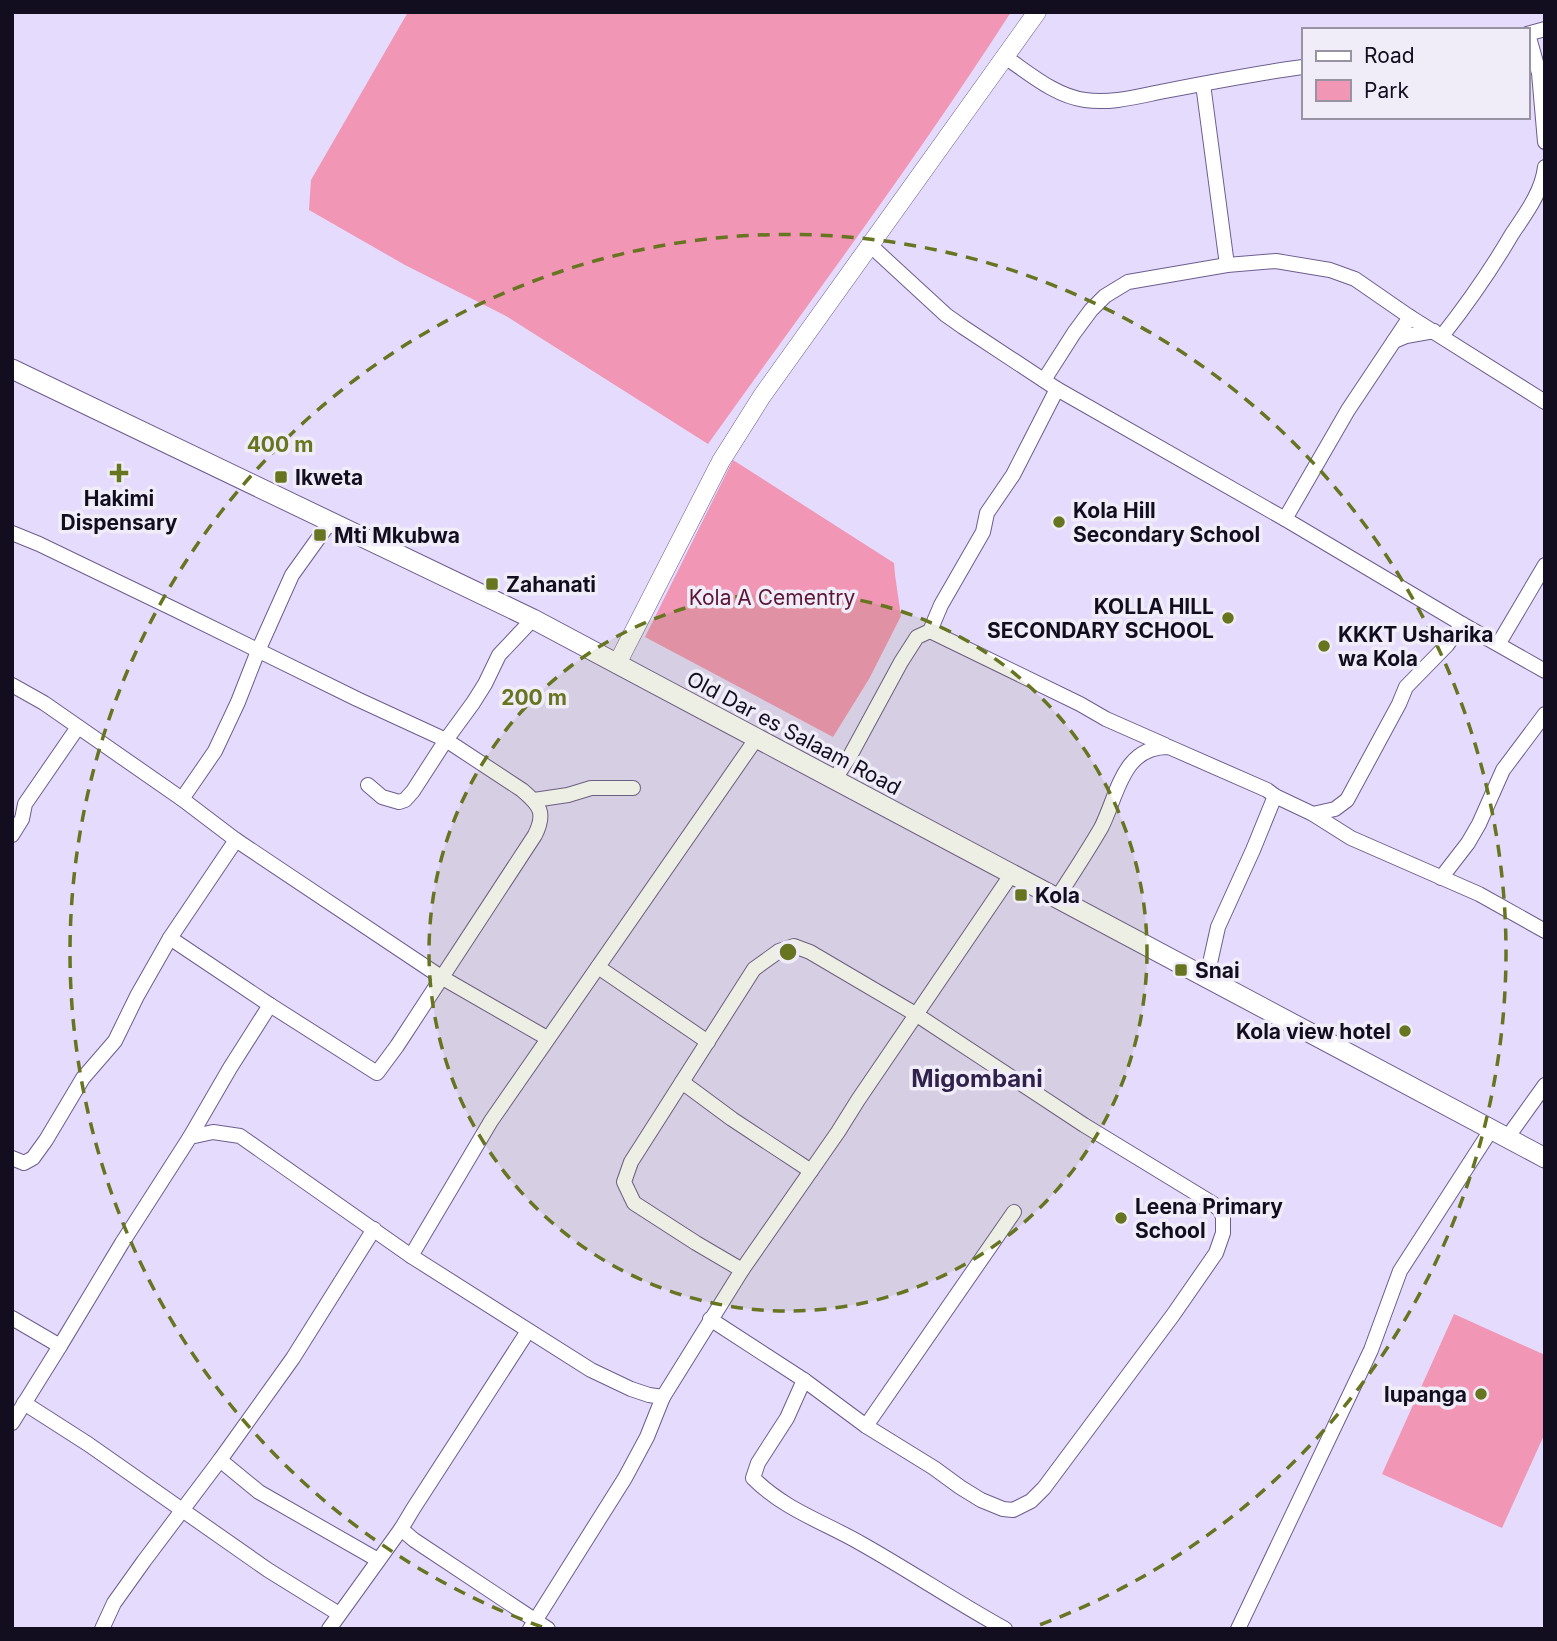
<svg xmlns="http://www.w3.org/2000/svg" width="1557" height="1641" font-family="Inter,sans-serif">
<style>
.green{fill:#f196b5}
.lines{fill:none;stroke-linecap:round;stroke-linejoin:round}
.minor-casing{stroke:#6d5d8e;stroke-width:16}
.tertiary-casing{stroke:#6d5d8e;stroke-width:19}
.secondary-casing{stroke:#6d5d8e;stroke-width:21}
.minor{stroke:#fff;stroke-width:14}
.tertiary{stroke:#fff;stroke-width:18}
.secondary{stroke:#fff;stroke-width:19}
.ring{fill:none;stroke:#677420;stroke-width:3.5;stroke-dasharray:12 9}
.poi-dot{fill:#677420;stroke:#f0edf8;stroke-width:2.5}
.labels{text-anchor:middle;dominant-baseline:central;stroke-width:7;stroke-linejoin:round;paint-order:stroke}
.poi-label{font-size:21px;font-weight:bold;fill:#130d20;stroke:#f0edf8;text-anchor:start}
.park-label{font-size:21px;fill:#5c1534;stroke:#f0edf8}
.street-label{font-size:21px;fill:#130d20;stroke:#f0edf8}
.quarter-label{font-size:24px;font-weight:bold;fill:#30204c;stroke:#f0edf8}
.centre{fill:#677420;stroke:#f0edf8;stroke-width:3.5}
.ring-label{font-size:21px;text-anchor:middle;font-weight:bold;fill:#677420;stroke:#f0edf8;stroke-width:7;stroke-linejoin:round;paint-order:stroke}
</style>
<rect width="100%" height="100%" fill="#e5dbfd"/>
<!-- green -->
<g class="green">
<path d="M 408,12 L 1011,12 C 916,160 810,301 708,444 L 506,316 L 405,265 L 309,210 L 311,180 Z"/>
<polygon points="733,460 894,563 895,575 901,616 869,679 833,737 645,637"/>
<polygon points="1454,1314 1545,1355 1545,1433 1502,1528 1382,1474"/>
</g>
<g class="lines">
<!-- minor casing -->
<g class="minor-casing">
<g id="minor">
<polyline points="1527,34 1545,29"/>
<polyline points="1528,34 1539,73 1545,142"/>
<path d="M 1005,57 C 1029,73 1055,96 1085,100 C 1112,104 1139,96 1165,91 C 1211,82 1257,73 1303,67"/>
<polyline points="1203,84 1227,265"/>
<polyline points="871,246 946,315 963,327 1057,389 1285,519 1462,624 1545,671"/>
<path d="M 1442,336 C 1468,303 1491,270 1512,234 C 1526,213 1542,192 1545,167"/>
<polyline points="1394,341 1406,336 1434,331"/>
<polyline points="1044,380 1074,333 1091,310 1105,296 1128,282 1227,265 1276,261 1330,270 1355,279 1410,317 1545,402"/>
<polyline points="1285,519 1348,410 1410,317"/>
<path d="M 12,533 L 39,544 L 176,610 L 357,699 L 446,740 L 522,790 C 540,805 546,813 535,835 L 397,1046 L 377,1073 L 270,1005 L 170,938"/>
<polyline points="930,631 1080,704 1106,719 1165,745"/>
<polyline points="1499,643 1545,565"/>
<polyline points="12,685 44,703 182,799 236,840 441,977 547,1038"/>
<polyline points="834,780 850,756 901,662 917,637 930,631 941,605 983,532 987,513 1013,475 1057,389"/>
<polyline points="368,785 382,797 399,802 405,800 413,791 446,740 473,703 485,684 499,655 533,619"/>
<polyline points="182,799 215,751 238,702 258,651 292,575 330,522"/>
<polyline points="534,800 568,795 591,788 633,788"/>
<polyline points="1313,814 1335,809 1347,800 1399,704 1406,687 1447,645 1462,624"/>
<polyline points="12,835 22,819 25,804 78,727"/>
<polyline points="1441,878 1468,843 1479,824 1503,770 1545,714"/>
<path d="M 1057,898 C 1072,875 1087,852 1101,828 C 1118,795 1122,746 1169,747 L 1267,790 L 1275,796 L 1313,814 L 1351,838 L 1479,894 L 1545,931"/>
<polyline points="598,967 708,1042"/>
<polyline points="1202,977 1210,963 1218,927 1253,850 1275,796"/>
<polyline points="682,1082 732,1119 811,1171"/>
<polyline points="190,1137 230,1068 270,1005"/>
<polyline points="1507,1138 1545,1085"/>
<polyline points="12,1158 24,1163 33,1158 46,1140 83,1078 115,1041 137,996 170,938 236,840"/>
<polyline points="411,1256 491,1121 756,739"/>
<polyline points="12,1318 60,1346 122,1243 190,1137 213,1132 240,1136 411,1256 591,1370 631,1389 649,1395 663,1397 742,1270 838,1132 858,1100 1011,875"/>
<polyline points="710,1319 804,1380 866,1426 934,1468 960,1487 981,1500 1003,1509 1013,1510 1031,1501 1044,1488 1173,1315 1216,1253 1223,1233 1223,1217 1220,1210 1212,1203 1084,1125 917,1015 810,952 794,946 779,951 754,969 631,1162 624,1182 634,1203 696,1243 742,1270"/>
<path d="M 804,1380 L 787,1418 L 758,1463 L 753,1478 C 785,1510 824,1522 862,1544 C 910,1571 956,1602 1005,1629"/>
<polyline points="24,1403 88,1444 268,1570 339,1614"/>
<polyline points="12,1423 60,1346"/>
<polyline points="866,1426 1014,1212"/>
<polyline points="220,1460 259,1492 378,1560"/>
<polyline points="401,1529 414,1540 548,1629"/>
<polyline points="102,1629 114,1603 144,1561 220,1460 293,1358 374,1229"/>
<polyline points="329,1629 401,1529 413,1509 528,1331"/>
<polyline points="530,1629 625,1478 647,1437 663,1397"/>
<polyline points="1238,1629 1371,1350 1400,1271 1491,1130"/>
</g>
</g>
<!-- tertiary casing -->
<g class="tertiary-casing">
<polyline id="tertiary" points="617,664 721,461 762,396 1037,12"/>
</g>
<!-- secondary casing -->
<g class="secondary-casing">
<polyline id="secondary" points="12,369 533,619 1545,1158"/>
</g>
<!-- minor -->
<use href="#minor" class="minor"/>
<!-- tertiary -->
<use href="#tertiary" class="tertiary"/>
<!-- secondary -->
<use href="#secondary" class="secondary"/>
</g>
<!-- distance rings -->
<circle cx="788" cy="952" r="359" fill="#677420" fill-opacity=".12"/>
<g class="ring">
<circle cx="788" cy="952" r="359"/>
<path d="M542 1627A718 718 0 1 1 1034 1627"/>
</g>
<!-- markers -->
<g class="poi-dot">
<path d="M115.5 462.5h7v7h7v7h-7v7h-7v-7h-7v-7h7z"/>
<rect x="274" y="470" width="14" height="14" rx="3.5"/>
<circle cx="1059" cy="522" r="7"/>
<rect x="313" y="528" width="14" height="14" rx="3.5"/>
<rect x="485" y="577" width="14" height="14" rx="3.5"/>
<circle cx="1228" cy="618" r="7"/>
<circle cx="1324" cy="646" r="7"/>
<rect x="1014" y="888" width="14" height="14" rx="3.5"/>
<rect x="1174" y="963" width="14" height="14" rx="3.5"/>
<circle cx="1405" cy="1031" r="7"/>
<circle cx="1121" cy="1218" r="7"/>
<circle cx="1481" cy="1394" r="7"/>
</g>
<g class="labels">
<!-- poi labels -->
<g class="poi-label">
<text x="295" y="477">Ikweta</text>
<text x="119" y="498" text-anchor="middle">Hakimi<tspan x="119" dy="24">Dispensary</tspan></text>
<text x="1073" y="510">Kola Hill<tspan x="1073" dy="24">Secondary School</tspan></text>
<text x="334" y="535">Mti Mkubwa</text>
<text x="506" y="584">Zahanati</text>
<text x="1214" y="606" text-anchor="end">KOLLA HILL<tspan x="1214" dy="24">SECONDARY SCHOOL</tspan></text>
<text x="1338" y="634">KKKT Usharika<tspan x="1338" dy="24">wa Kola</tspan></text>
<text x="1035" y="895">Kola</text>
<text x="1195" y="970">Snai</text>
<text x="1391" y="1031" text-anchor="end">Kola view hotel</text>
<text x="1135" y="1206">Leena Primary<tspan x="1135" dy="24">School</tspan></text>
<text x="1467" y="1394" text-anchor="end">lupanga</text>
</g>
<!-- park labels -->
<g class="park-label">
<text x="772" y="597">Kola A Cementry</text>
</g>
<!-- street labels -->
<g class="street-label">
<text transform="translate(794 733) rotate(28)">Old Dar es Salaam Road</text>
</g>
<!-- quarter labels -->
<g class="quarter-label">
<text x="977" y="1078">Migombani</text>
</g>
</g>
<circle cx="788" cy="952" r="10" class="centre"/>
<g class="ring-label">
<text x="280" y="452">400 m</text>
<text x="534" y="705">200 m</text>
</g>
<!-- border -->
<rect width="1557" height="1641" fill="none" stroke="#130d20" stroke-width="28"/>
<!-- legend -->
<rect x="1302" y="28" width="228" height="91" fill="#f0edf8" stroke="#9893a2" stroke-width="2"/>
<rect x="1316" y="51" width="35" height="10" fill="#ffffff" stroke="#9893a2" stroke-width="2"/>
<text x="1364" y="63" font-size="21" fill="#130d20">Road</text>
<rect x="1316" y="80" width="35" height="21" fill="#f196b5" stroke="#9893a2" stroke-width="2"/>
<text x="1364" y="98" font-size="21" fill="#130d20">Park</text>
</svg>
